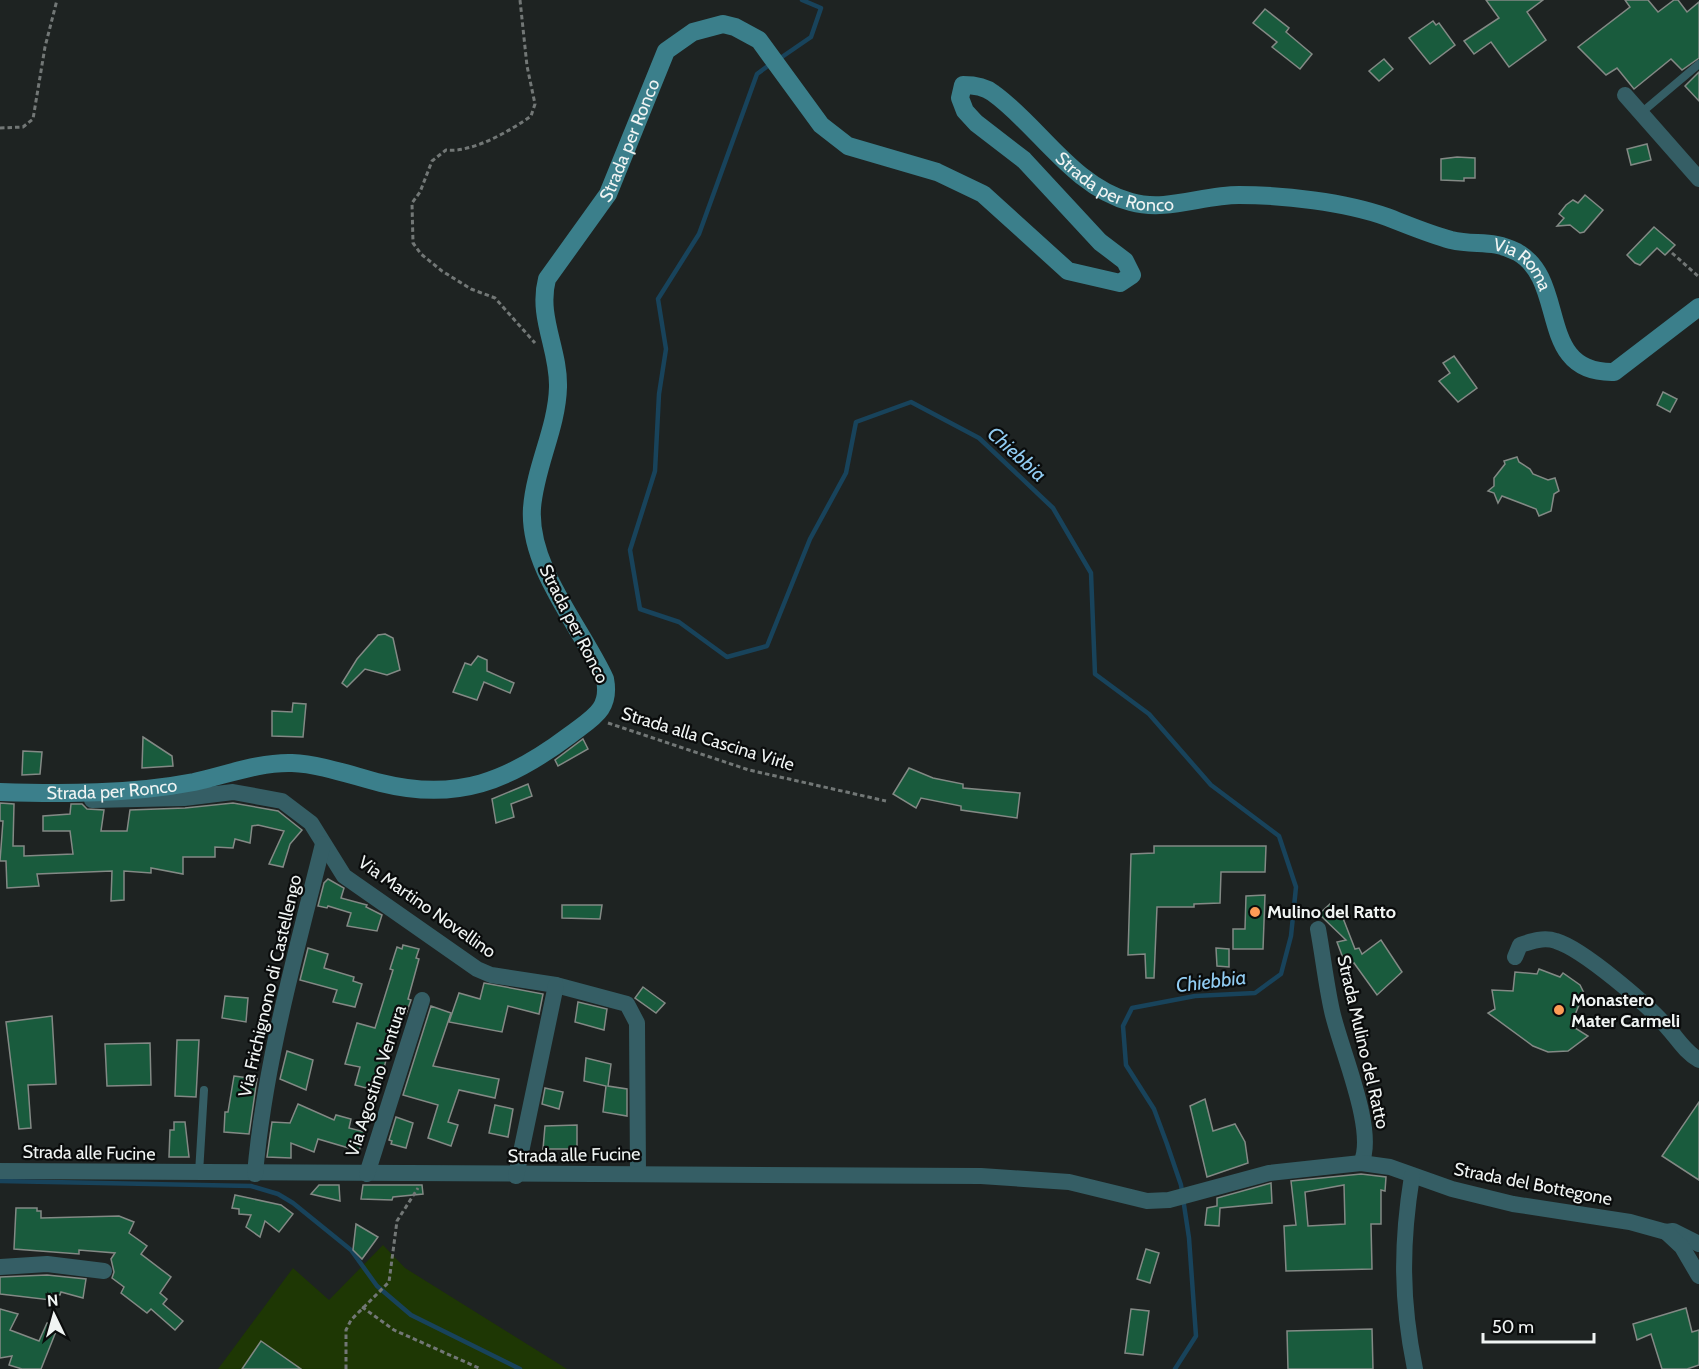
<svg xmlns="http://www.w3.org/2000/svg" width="1699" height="1369" font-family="Cabin,sans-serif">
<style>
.green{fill:#1e3704}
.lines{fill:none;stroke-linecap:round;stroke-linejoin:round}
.stream{stroke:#18435b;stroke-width:4.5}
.building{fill:#195b3d;stroke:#838985;stroke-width:1.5;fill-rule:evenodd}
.path{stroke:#727776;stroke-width:3;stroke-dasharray:4.5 3;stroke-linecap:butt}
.lane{stroke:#355e65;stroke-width:8}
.street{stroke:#355e65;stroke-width:16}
.secondary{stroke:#3b7f8b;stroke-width:18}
.poi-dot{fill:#fd9c56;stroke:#0a0c0c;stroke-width:2}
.labels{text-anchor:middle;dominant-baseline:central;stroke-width:4.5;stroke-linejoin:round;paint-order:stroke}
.street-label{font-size:18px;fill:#f0f4f3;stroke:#0a0c0c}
.poi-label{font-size:18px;font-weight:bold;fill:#f0f4f3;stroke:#0a0c0c;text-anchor:start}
.water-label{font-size:20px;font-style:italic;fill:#91ccf2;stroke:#0a0c0c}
</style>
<rect width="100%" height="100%" fill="#1e2322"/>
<!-- green -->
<polygon class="green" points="383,1245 405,1268 567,1369 218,1369 293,1268 329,1300"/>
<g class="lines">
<!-- stream -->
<g class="stream">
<polyline points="779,59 811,37 821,8 802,0"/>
<polyline points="772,63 757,74 699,234 658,299 666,349 659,394 655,471 630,550 640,609 679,622 727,657 767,646 810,539 846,473 856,422 911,402 979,438 1053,508 1091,573 1095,674 1149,714 1211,785 1279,836 1296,887 1291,936 1281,974 1255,993 1195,996 1132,1008 1123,1026 1126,1065 1154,1109 1167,1144 1181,1185 1189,1238 1196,1336 1175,1369"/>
<polyline points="0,1181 251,1186 278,1194 293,1203 351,1250 377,1286 411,1315 520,1369"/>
</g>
</g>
<!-- building -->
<g class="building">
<polygon points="1486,0 1543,0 1527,12 1546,40 1509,67 1491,42 1474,54 1464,41 1499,18"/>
<polygon points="1625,0 1648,0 1658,12 1674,0 1678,0 1687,12 1699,2 1699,58 1682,70 1671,59 1634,89 1617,68 1606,75 1578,47 1630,7"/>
<polygon points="1265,9 1289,28 1286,32 1312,54 1300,69 1272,47 1277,42 1253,23"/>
<polygon points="1433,21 1436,25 1439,23 1455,45 1430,64 1409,38"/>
<polygon points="1384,59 1393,69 1379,81 1369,71"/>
<polygon points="1699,72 1699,101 1685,86"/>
<polygon points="1647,144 1651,160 1631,165 1627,149"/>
<polygon points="1457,157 1475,158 1475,178 1464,178 1464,181 1441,180 1441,159"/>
<polygon points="1585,195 1603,210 1584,232 1580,233 1570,225 1557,226 1564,218 1559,214 1566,205 1573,200 1578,203"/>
<polygon points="1654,227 1675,245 1665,255 1657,248 1640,265 1635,263 1627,255"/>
<polygon points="1454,356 1477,388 1458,402 1439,381 1450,373 1443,363"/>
<polygon points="1663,392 1677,399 1670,412 1657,405"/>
<polygon points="1517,457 1519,462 1530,469 1533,474 1548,480 1555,478 1559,491 1554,494 1551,511 1539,516 1536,509 1502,496 1498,503 1494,493 1488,491 1494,486 1494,478 1505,464 1504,461"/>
<polygon points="385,634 393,638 400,670 387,675 365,669 347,687 342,683 357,659 378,635"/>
<polygon points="478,656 487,660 487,671 514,683 510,693 484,682 477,700 453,692 465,663 471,665"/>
<polygon points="293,703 306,704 303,737 272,736 272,711 292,712"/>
<polygon points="143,737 172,756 173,766 142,768"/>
<polygon points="583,739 588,749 558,766 555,760"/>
<polygon points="23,751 42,752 40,774 22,775"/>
<polygon points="909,768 933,778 963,784 963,788 1020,793 1017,818 961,810 961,806 921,798 916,808 893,794"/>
<polygon points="528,784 532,796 511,804 514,817 496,823 492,799"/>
<polygon points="0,803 14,804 13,846 24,846 24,856 73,854 70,831 43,831 43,816 70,814 71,804 82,804 87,809 104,810 101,831 127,831 130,810 185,808 233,803 278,811 302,830 290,844 283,867 269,864 284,831 258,825 252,826 250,843 235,839 233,848 215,847 215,857 183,857 183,874 151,868 151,873 124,871 124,900 111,901 112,871 37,874 39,886 7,888 6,861 0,861 3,821 0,821"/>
<polygon points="1154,846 1266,846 1265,872 1221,872 1220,903 1194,904 1194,907 1157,907 1154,978 1146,978 1145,954 1128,955 1131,854 1154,853"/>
<polygon points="328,879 344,888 341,898 367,905 366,907 382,915 377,931 347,926 351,913 328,906 327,908 318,906 324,883"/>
<polygon points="1265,895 1263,949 1233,949 1233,929 1245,929 1246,896"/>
<polygon points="1330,904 1341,913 1355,949 1359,948 1362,954 1381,940 1402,972 1377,995 1354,963 1346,966 1337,942 1346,940 1319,914"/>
<polygon points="562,905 602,905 600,919 562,918"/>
<polygon points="403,945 419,949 416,958 419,959 408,999 411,1000 406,1014 398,1012 379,1088 368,1085 366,1088 355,1085 360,1067 345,1064 357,1023 375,1028 393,970 390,969 397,947 402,949"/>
<polygon points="308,948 328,954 324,968 354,977 353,981 362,984 355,1007 333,1002 337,990 300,980"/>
<polygon points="1216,948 1229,949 1229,967 1217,966"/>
<polygon points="1539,969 1560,977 1563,973 1580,985 1584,993 1572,1022 1577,1024 1575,1028 1588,1036 1568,1051 1548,1052 1533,1046 1488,1013 1495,1009 1492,990 1513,991 1515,972 1537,974"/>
<polygon points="484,983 543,994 539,1014 508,1006 502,1032 449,1022 459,993 480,999"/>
<polygon points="643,987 665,1003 656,1013 635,998"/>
<polygon points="225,996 248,998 246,1022 222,1018"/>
<polygon points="578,1002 607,1009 604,1030 575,1022"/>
<polygon points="431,1006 451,1013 433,1066 499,1079 495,1098 459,1090 448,1122 458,1125 451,1146 428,1138 438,1105 403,1095"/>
<polygon points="52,1016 56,1084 28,1085 31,1128 19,1129 6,1022"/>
<polygon points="177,1040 199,1040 196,1097 175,1096"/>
<polygon points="150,1043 151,1085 107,1086 105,1044"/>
<polygon points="287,1051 313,1060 306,1090 280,1079"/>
<polygon points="586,1058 611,1064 608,1086 627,1089 627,1116 603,1112 606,1086 584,1081"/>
<polygon points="234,1076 257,1079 249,1134 224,1132 225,1112 228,1112"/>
<polygon points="545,1088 563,1092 559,1109 542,1104"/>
<polygon points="1205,1099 1213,1131 1235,1124 1245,1142 1248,1163 1207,1177 1190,1106"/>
<polygon points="1699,1102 1699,1180 1662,1156"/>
<polygon points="298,1104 334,1120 336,1115 351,1119 349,1128 365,1132 359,1151 318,1139 314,1152 291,1143 291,1158 267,1157 272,1122 290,1123"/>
<polygon points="495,1105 513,1109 508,1137 489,1133"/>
<polygon points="396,1117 413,1123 406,1148 391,1144 392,1141 389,1140"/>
<polygon points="174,1122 185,1122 189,1157 169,1157 170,1130 174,1130"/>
<polygon points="577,1125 577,1149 543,1149 545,1126"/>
<path d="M 1361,1174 L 1386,1177 L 1385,1191 L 1381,1190 L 1381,1224 L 1371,1224 L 1372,1269 L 1286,1271 L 1284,1226 L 1296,1225 L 1291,1181 ZM 1344,1185 L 1345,1224 L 1308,1226 L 1305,1192 Z"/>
<polygon points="1271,1183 1272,1203 1220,1208 1219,1226 1205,1225 1207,1208 1217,1206 1217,1198"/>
<polygon points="319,1185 339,1185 340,1201 311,1194"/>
<polygon points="363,1185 422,1185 423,1194 393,1197 392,1200 361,1199"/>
<polygon points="235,1195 281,1205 293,1214 279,1232 265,1221 260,1237 246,1227 251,1215 239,1214 239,1209 232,1208"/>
<polygon points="16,1208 37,1208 37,1211 41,1211 41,1218 119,1216 134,1222 129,1233 147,1246 141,1254 171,1277 160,1293 167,1299 163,1304 183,1321 175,1330 151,1309 147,1313 121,1293 124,1287 112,1278 114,1272 111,1259 115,1253 79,1250 79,1254 14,1249"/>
<polygon points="356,1224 378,1237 362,1259 353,1250"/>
<polygon points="1146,1249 1159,1253 1150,1283 1137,1279"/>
<polygon points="47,1275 86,1279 83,1298 61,1292 60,1295 52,1294 51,1300 0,1294 0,1277"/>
<polygon points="1686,1308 1692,1332 1699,1330 1699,1365 1687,1369 1662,1369 1651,1334 1637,1340 1633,1324"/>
<polygon points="0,1309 18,1314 10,1330 39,1341 47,1323 59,1324 41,1369 22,1369 9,1365 12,1356 0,1358"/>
<polygon points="1131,1309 1149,1311 1143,1355 1125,1353"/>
<polygon points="1372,1329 1373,1369 1288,1369 1287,1331"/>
<polygon points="261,1341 301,1369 242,1369"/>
</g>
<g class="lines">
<!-- path -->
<g class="path">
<path d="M 520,0 L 527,66 L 535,104 L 531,116 C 510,131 472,153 446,150 L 432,161 L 420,192 L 412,203 L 413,243 L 421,254 L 442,271 L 471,289 L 495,298 L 535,343"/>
<polyline points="0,128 23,127 33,119 45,47 57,0"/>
<polyline points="1672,253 1699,277"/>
<polyline points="608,723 749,770 886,801"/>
<polyline points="362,1307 394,1330 481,1369"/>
<polyline points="346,1369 346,1330 351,1320 389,1282 397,1221 418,1188"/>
</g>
<!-- lane -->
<g class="lane">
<polyline points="1641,113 1699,64"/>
<polyline points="199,1173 204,1090"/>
</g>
<!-- street -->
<g class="street">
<polyline points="1625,95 1699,179"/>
<polyline points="92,800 184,798 233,792 282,801 311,823 344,876 477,969 491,975 556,985 627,1004 637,1023 638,1173"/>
<path d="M 1318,929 C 1323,956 1326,984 1332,1011 C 1340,1048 1377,1131 1361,1163"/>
<path d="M 1515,957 L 1520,945 C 1532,941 1544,937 1556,941 C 1583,949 1648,1005 1667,1027 C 1678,1039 1684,1051 1699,1060"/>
<polyline points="0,1171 981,1176 1069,1182 1147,1201 1169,1200 1269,1173 1361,1163 1390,1167 1452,1189 1513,1204 1630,1222 1666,1232 1673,1231 1699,1244"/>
<path d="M 255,1174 C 265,1061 296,953 323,844"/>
<polyline points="367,1174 422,1000"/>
<polyline points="516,1176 556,985"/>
<path d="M 1412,1176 C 1401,1244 1401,1301 1415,1369"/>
<polyline points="1667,1233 1682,1247 1699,1276"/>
<polyline points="0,1267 47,1264 104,1271"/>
</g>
<!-- secondary -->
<path class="secondary" id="s1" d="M 0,792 C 63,794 132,794 194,782 C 226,775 259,762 292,763 C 321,764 353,776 381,783 C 457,802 509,781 570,735 C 592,718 611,710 605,679 C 581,627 528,567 532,508 C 535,467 557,428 558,387 C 559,349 537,317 547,279 L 608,194 L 666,51 L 693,32 L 723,24 L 735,27 L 759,40 L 821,125 L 848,146 L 937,172 L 983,194 L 1068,271 L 1120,283 L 1132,275 L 1125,261 L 1100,242 L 1024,160 L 976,123 L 965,111 L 960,98 L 963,85 C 973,85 984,86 993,93 C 1038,125 1073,187 1131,202 C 1167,212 1202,195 1239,195 C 1283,195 1345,202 1387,217 C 1408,225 1429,234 1451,240 C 1476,246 1492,239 1517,252 C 1569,281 1535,374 1614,372 L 1699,307"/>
</g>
<!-- markers -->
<g class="poi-dot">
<circle cx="1255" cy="912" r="6"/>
<circle cx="1559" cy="1010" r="6"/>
</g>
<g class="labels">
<!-- street labels -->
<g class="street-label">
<text stroke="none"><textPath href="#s1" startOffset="1245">Strada per Ronco</textPath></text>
<text stroke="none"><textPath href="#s1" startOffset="2361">Strada per Ronco</textPath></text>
<text stroke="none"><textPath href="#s1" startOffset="2790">Via Roma</textPath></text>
<text transform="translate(574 624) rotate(63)">Strada per Ronco</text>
<text transform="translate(708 739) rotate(17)">Strada alla Cascina Virle</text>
<text stroke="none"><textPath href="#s1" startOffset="112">Strada per Ronco</textPath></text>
<text transform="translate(427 907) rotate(35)">Via Martino Novellino</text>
<text transform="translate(270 986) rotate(-77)">Via Frichignono di Castellengo</text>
<text transform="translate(1363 1042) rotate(77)">Strada Mulino del Ratto</text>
<text transform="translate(376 1081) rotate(-72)">Via Agostino Ventura</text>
<text transform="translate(89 1153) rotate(1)">Strada alle Fucine</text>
<text transform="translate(574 1155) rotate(-1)">Strada alle Fucine</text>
<text transform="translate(1533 1184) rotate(11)">Strada del Bottegone</text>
</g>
<!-- poi labels -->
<g class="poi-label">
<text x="1267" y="912">Mulino del Ratto</text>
<text x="1571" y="1000">Monastero<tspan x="1571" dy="21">Mater Carmeli</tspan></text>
</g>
<!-- water labels -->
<g class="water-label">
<text transform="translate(1017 454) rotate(42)">Chiebbia</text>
<text transform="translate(1211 981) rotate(-7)">Chiebbia</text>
</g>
</g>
<!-- north arrow -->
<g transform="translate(54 1315) rotate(355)" stroke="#0a0c0c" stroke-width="4.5" paint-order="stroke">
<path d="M0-4.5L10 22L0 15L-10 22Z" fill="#f0f4f3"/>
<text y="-9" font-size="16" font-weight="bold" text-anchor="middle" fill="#f0f4f3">N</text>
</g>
<!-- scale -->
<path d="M1483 1333v9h111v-9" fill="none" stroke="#f0f4f3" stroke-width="3"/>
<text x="1492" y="1333" font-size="18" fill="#f0f4f3" stroke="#0a0c0c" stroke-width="4.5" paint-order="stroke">50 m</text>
</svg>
